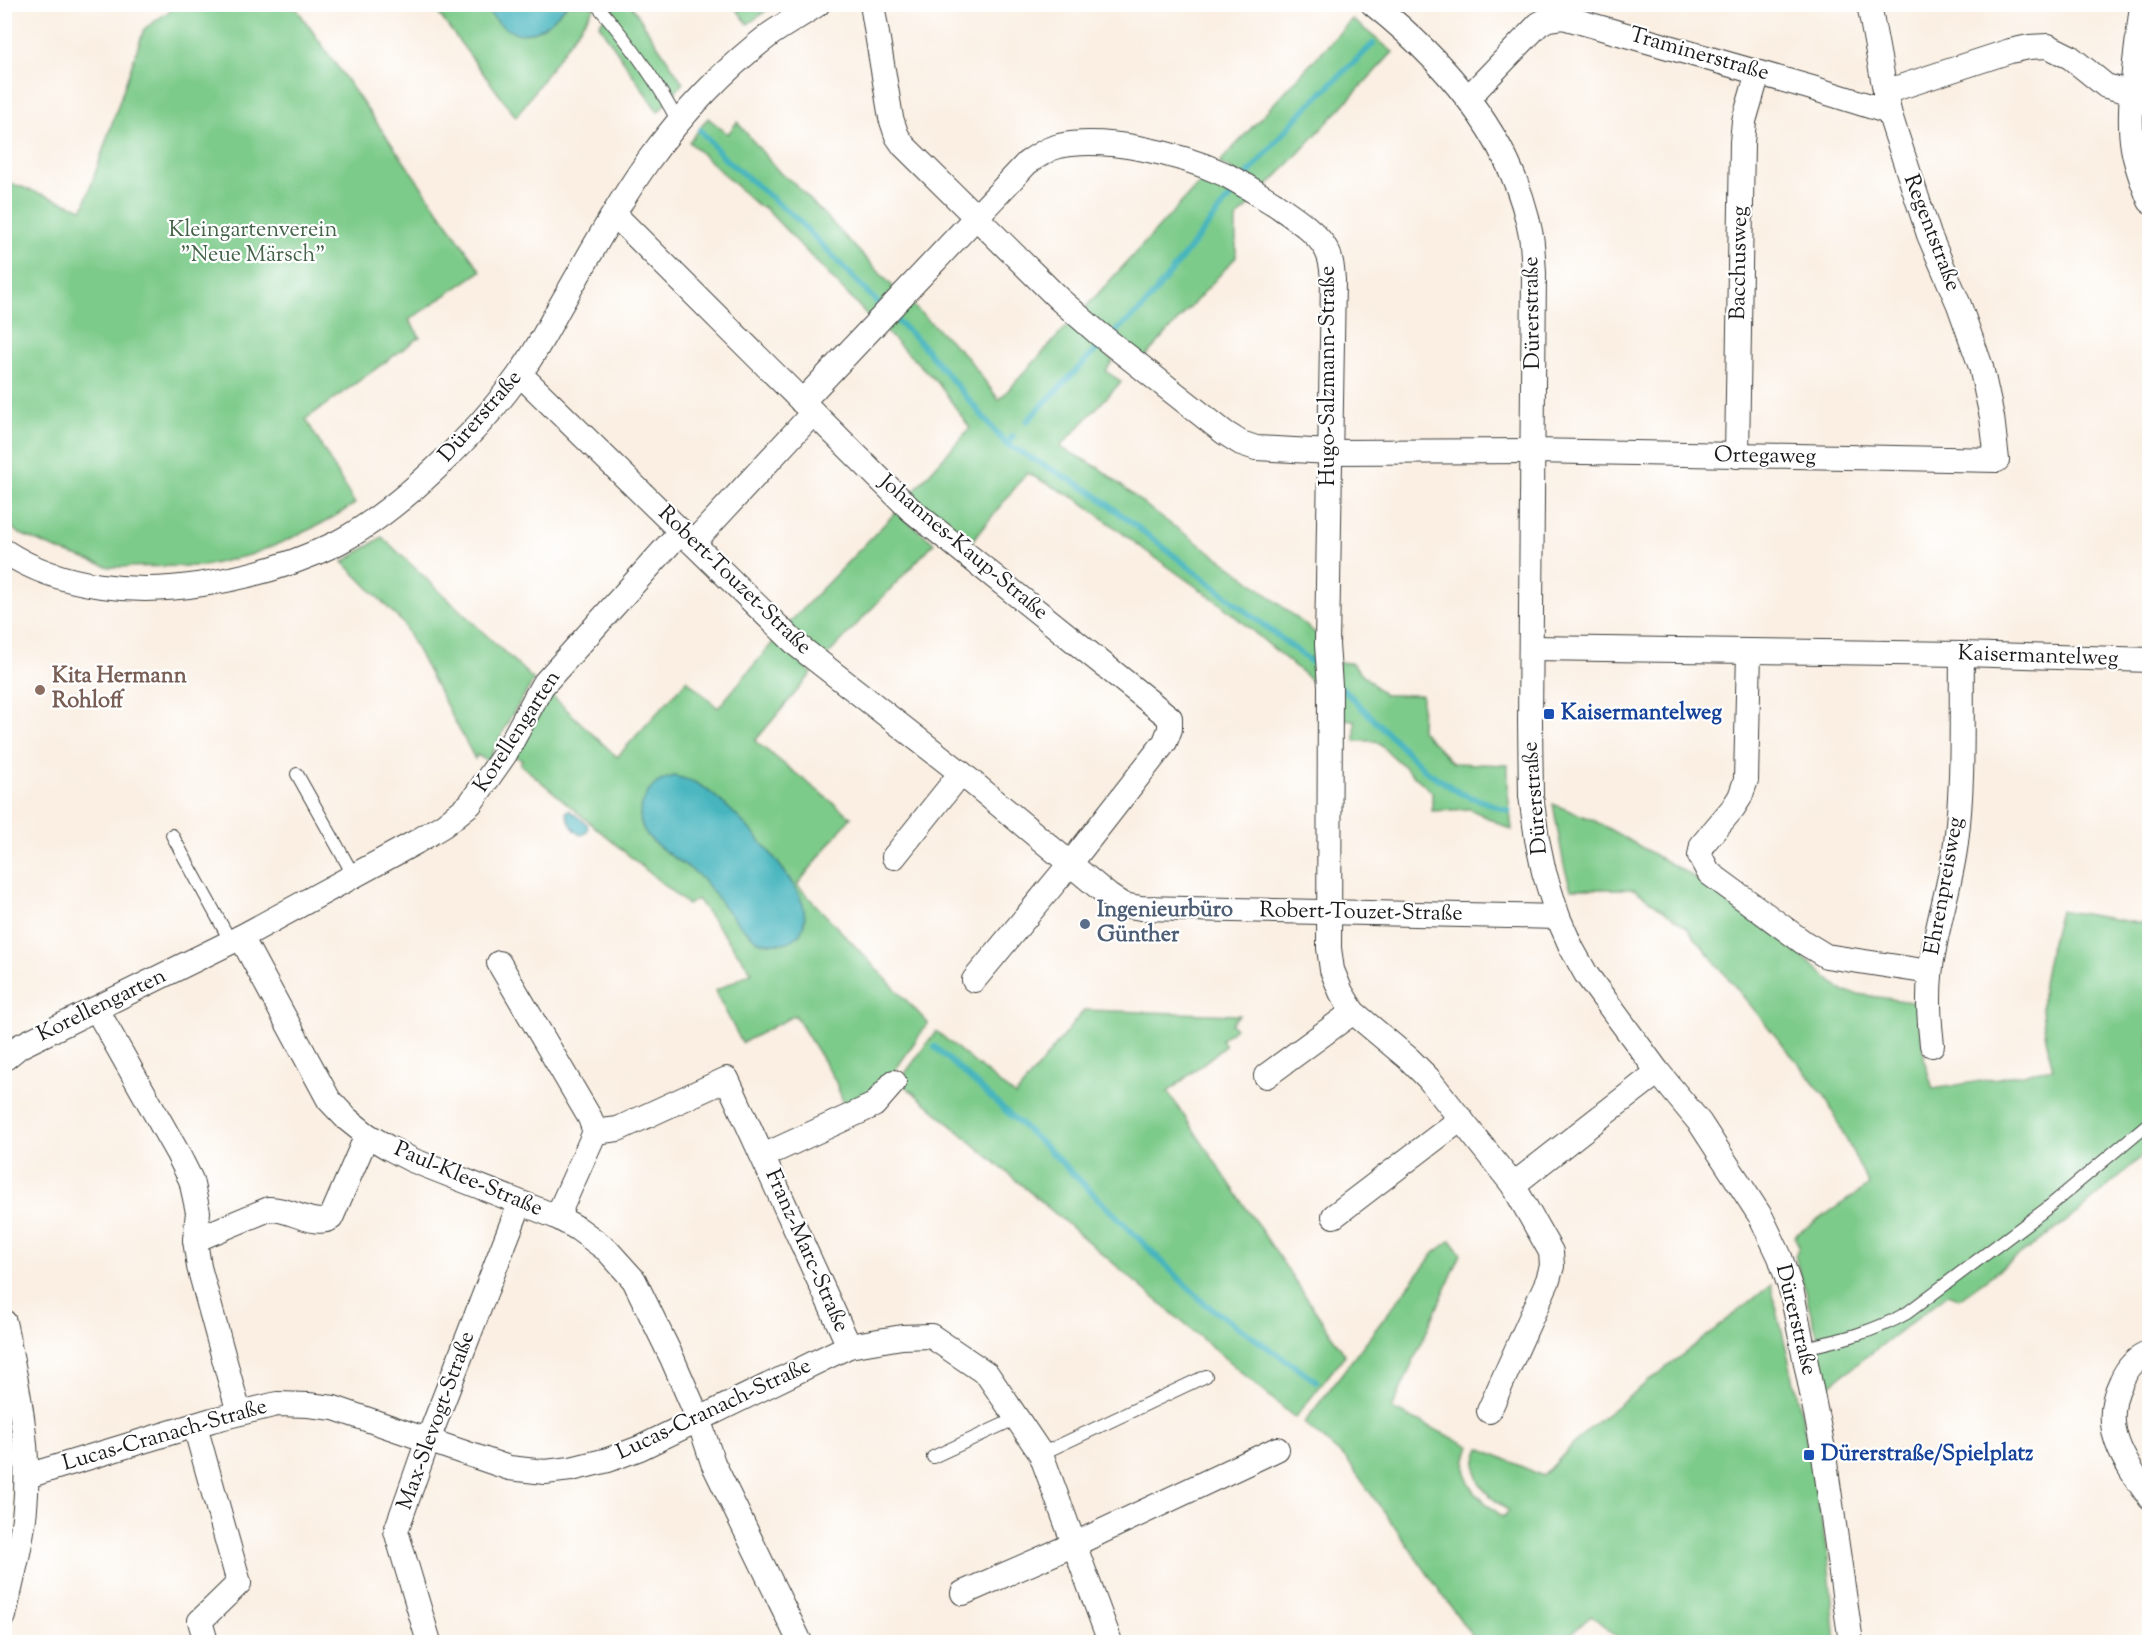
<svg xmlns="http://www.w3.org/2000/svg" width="2154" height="1647" font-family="'Sorts Mill Goudy',serif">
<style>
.green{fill:#7dcb8a;stroke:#4c7453;stroke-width:1.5}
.water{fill:#46b5be;stroke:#31686d;stroke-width:1.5}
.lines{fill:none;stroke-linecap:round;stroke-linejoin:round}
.stream{stroke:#46b5be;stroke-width:6}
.lane-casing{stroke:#3d3c3a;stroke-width:14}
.street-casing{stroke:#3d3c3a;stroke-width:26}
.lane{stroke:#fff;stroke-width:12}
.street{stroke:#fff;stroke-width:24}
.education-dot{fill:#8d6e63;stroke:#fff;stroke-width:2}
.transit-dot{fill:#1a4fb4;stroke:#fff;stroke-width:2}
.service-dot{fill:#5c6f8a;stroke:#fff;stroke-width:2}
.labels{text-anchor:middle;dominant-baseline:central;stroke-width:4.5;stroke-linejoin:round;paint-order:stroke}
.street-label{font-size:22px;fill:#1c1c1c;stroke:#fff}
.park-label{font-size:22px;fill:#436248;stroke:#fff}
.education-label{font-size:22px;font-weight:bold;fill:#785e54;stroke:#fff;text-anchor:start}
.transit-label{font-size:22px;font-weight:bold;fill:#164399;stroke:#fff;text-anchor:start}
.service-label{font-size:22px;font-weight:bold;fill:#4e5e75;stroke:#fff;text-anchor:start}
</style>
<rect width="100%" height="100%" fill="#fff"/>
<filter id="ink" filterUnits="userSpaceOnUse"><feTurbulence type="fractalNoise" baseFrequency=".0167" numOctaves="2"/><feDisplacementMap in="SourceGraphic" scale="12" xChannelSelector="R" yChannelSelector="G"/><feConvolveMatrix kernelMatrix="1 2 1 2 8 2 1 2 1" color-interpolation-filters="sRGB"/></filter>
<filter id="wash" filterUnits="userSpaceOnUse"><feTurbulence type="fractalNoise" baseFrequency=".008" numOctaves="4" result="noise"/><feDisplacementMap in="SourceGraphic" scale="24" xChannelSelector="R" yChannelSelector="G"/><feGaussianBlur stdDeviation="1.35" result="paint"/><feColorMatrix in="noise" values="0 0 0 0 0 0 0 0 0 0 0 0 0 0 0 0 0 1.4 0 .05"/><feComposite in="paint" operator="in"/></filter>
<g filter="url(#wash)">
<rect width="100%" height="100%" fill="#faefe2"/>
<!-- green -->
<g class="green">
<polygon points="178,5 294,5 481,271 409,320 420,337 306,419 355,504 325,522 285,541 250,555 204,566 109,567 61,551 18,533 5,522 5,181 83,209 144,29"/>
<polygon points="432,5 596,5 516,117"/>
<polygon points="613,5 631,5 683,83 658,112 599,25"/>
<polygon points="733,5 774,5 748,24"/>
<polygon points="1352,19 1393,52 1266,188 1219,163"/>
<polygon points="708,118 728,134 737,122 780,173 794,183 896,290 869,317 764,207 758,206 689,142"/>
<polygon points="1204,178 1252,203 1236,219 1236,257 1144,358 1083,310"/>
<polygon points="910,303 967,357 999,400 1069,324 1113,360 1106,371 1121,382 1060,447 1099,468 1158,515 1239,572 1318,635 1317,685 1219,603 1146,551 1077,499 1027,473 969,545 909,496 970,428 938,383 885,331"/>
<polygon points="896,512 934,543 825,658 787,625"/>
<polygon points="382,537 534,680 510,718 488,761 477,755 475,759 402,622 343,562"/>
<polygon points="774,641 812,673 755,741 851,817 797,885 928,1023 889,1079 866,1102 846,1110 835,1080 795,1015 742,1043 715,991 752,972 697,899 688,905 520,764 522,760 514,756 549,693 617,757 687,680 718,708"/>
<polygon points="1337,662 1351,663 1384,695 1422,695 1421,730 1453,763 1508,765 1508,793 1512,830 1470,809 1432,811 1432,792 1376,741 1355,741 1355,720 1338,719"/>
<path d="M 1553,804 L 1595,821 L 1729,897 L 1774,932 L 1844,992 L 1918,1003 L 1925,1063 L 1933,1089 L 2053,1069 C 2048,1049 2043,1029 2042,1008 C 2040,978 2053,940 2060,910 L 2149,925 L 2149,1150 L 2078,1213 L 1959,1299 L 1948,1294 L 1826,1388 L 1819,1342 L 1795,1256 L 1799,1246 L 1794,1236 L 1869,1185 L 1824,1095 L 1687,928 L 1634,889 L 1571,889 L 1564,866 Z"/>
<polygon points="1084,1010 1239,1015 1231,1024 1235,1028 1221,1040 1225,1046 1168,1092 1345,1355 1295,1418 903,1084 898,1083 936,1031 1015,1096"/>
<path d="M 1451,1240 L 1461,1254 L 1392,1409 L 1470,1446 C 1455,1482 1478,1497 1503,1517 L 1509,1511 C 1486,1495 1466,1478 1480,1448 L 1543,1476 L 1588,1429 L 1771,1285 L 1802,1416 L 1828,1558 L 1836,1642 L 1623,1642 L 1591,1615 L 1563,1642 L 1476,1642 L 1347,1460 L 1304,1423 L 1434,1253 Z"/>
</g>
<!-- water -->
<g class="water">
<path d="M 483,5 L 567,5 C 562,10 556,17 550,22 C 520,46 502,30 483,5 Z"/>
<path d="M 674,776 C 680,778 686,779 692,781 C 723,794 793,872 803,905 C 809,927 798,945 775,943 C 771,943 765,943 761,942 C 755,940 748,932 743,928 C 726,913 715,892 699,876 C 678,856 625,838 644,800 C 651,785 659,780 674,776 Z"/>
<path d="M 569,810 L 587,824 L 588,830 L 584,834 L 580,835 C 572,829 568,821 566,812 Z"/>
</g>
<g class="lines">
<!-- stream -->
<g class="stream">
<polyline points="700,130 725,159 797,219 877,302"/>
<polyline points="1248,174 1302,112 1373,44"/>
<polyline points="898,322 919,341 1006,444 1092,492 1318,667"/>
<polyline points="1115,332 1142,309 1233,193"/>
<polyline points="1027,421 1098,348"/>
<polyline points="1006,444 1013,436"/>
<polyline points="1342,688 1425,770 1460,793 1509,811"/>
<polyline points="935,1047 1048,1149 1205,1304 1316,1381"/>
</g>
</g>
</g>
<g filter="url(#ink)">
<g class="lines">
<!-- lane casing -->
<g class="lane-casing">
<g id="lane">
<path d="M 596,4 C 628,41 657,80 679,124"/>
<polyline points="297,774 354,876"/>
<polyline points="172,835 231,942"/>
<path d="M 1804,1348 C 1840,1340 1874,1332 1907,1313 L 2046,1209 L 2150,1122"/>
<polyline points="1041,1454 1206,1376"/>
<polyline points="933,1457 1017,1418"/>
</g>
</g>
<!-- street casing -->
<g class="street-casing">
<g id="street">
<polyline points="872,4 891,118 897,136 904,146 1059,299 1098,333 1225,433 1241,443 1256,448 1331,452 1533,451 1997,460 1992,417 1981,367 1959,305 1929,235 1889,112 1869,4"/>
<path d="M 1373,4 C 1448,64 1514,140 1531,236 C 1533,248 1533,261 1534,273 L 1530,722 L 1531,796 L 1537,839 L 1544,872 L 1558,917 L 1572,949 L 1586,974 L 1658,1072 L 1700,1123 L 1761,1217 L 1780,1257 L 1792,1293 L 1823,1449 L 1851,1642"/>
<path d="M 2142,4 C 2138,45 2126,109 2133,148 C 2136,166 2143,184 2150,201"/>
<polyline points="1885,92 2010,51 2029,47 2048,46 2070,57 2106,86 2133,93"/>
<polyline points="1468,98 1539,24 1548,19 1563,17 1812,88 1889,112"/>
<polyline points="614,214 910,509 1170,718 1170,729 1165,742 1070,864 974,980"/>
<polyline points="520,374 797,645 961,773 1109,896 1123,905 1141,908 1558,917"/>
<path d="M 802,402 L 1027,163 C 1037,156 1047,149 1059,146 C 1106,136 1180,154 1224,174 C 1242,183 1258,194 1275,204 C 1292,216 1316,231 1326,249 C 1332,259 1332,269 1333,280 L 1327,645 L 1330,686 L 1329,948 L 1332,970 L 1341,992 L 1353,1012 L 1409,1059 L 1428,1078 L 1513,1185 L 1551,1252 L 1552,1266 L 1548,1280 L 1489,1411"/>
<polyline points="1737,456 1742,142 1744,121 1758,73"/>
<polyline points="693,543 813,413"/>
<path d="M 4,551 C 61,589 138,595 203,584 C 249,577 295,564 337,543 C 400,510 478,432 519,375 C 534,355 546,332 558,310 C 587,260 615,208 648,161 C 681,115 726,67 772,33 C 787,23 803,14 818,4"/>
<polyline points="1531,648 1962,654 2150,660"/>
<polyline points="1749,652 1746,780 1740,797 1733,808 1702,845 1700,856 1709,873 1803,942 1826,956 1930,972"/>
<polyline points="894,857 961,773"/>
<polyline points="241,937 329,1100 347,1119 367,1135 389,1148 412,1160 557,1217 577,1228 607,1250 634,1280 672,1358 698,1418 713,1463 800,1642"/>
<polyline points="499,963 590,1118 595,1132 557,1217"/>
<polyline points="97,1010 177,1152 191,1180 198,1212 195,1240 199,1267 239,1413"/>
<path d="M 1932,1045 C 1928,1013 1927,981 1934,949 C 1940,913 1952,878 1956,842 C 1964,780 1961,716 1962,654"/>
<polyline points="4,1059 20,1046 241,937 416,842 444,825 470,804 505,754 542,686 681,531"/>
<polyline points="1266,1076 1353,1012"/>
<polyline points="595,1132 618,1129 727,1079 849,1346"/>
<polyline points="763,1156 874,1105 894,1082"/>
<polyline points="1513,1185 1658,1072"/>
<polyline points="1334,1216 1461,1119"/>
<path d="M 195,1240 L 269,1209 C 290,1208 314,1228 331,1218 L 367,1135"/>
<path d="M 4,1322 C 17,1383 31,1446 25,1508 C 22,1545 11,1581 4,1616"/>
<path d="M 2150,1353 C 2135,1358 2127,1368 2121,1382 C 2099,1427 2124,1461 2150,1498"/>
<polyline points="195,1426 239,1583 200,1621 206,1642"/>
<polyline points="27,1476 212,1420 277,1404 308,1405 334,1408 509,1468 545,1472 571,1469 608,1460 640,1448 849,1346 902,1337 931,1336 987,1374 1041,1454 1110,1642"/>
<polyline points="963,1593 1075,1544 1277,1449"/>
<polyline points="429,1642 396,1531 428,1440 520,1203"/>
</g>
</g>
<!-- lane -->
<use href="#lane" class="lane"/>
<!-- street -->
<use href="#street" class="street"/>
</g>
</g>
<!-- markers -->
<circle class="education-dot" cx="40" cy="690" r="6"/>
<g class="transit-dot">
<rect x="1543" y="708" width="12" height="12" rx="3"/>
<rect x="1803" y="1449" width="12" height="12" rx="3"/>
</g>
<circle class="service-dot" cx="1085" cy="924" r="6"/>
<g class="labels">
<!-- street labels -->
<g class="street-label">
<text transform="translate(1699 55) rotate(16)">Traminerstraße</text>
<text transform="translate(1931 233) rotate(69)">Regentstraße</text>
<text transform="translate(1740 263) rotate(-89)">Bacchusweg</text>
<text transform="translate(1533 313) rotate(-91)">Dürerstraße</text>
<text transform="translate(1329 376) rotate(-90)">Hugo-Salzmann-Straße</text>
<text transform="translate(481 417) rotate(-49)">Dürerstraße</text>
<text transform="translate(1765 457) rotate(1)">Ortegaweg</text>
<text transform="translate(963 548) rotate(40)">Johannes-Kaup-Straße</text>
<text transform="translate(734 581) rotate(44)">Robert-Touzet-Straße</text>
<text transform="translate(2038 657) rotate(2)">Kaisermantelweg</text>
<text transform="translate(518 732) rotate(-57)">Korellengarten</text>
<text transform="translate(1536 798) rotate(-95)">Dürerstraße</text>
<text transform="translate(1945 886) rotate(-80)">Ehrenpreisweg</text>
<text transform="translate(1361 913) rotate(1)">Robert-Touzet-Straße</text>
<text transform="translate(102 1006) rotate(-26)">Korellengarten</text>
<text transform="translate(468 1180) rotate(23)">Paul-Klee-Straße</text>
<text transform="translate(806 1251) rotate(66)">Franz-Marc-Straße</text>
<text transform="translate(1795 1320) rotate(76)">Dürerstraße</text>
<text transform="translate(714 1410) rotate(-25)">Lucas-Cranach-Straße</text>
<text transform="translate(437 1421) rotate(-70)">Max-Slevogt-Straße</text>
<text transform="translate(165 1436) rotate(-16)">Lucas-Cranach-Straße</text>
</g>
<!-- park labels -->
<g class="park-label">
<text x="253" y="231">Kleingartenverein<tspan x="253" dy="25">"Neue Märsch"</tspan></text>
</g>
<!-- education labels -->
<g class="education-label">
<text x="52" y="677">Kita Hermann<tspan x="52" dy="25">Rohloff</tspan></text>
</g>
<!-- transit labels -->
<g class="transit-label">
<text x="1561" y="714">Kaisermantelweg</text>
<text x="1821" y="1455">Dürerstraße/Spielplatz</text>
</g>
<!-- service labels -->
<g class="service-label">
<text x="1097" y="911">Ingenieurbüro<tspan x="1097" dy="25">Günther</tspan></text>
</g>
</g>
<!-- margin -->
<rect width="2154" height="1647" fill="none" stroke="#fff" stroke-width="24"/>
</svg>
